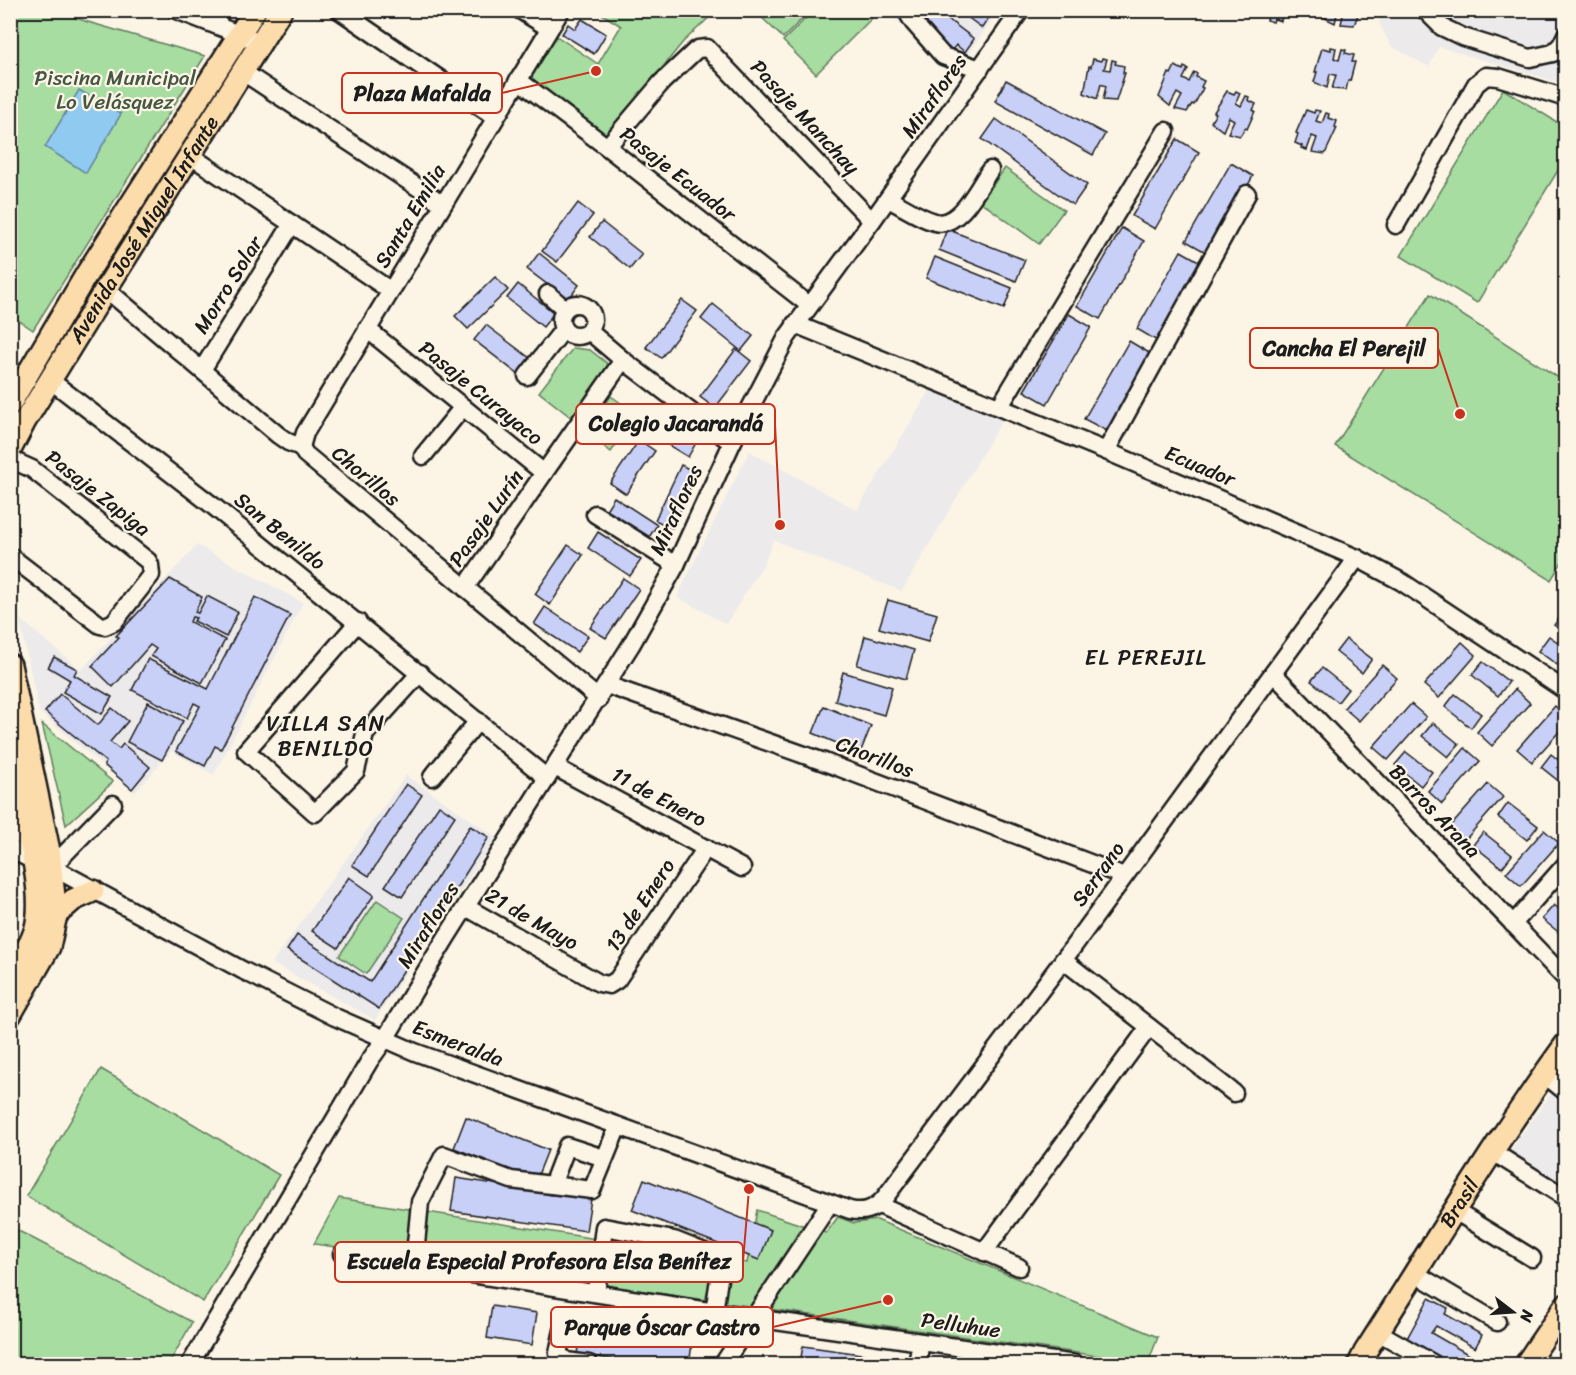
<svg xmlns="http://www.w3.org/2000/svg" width="1576" height="1375" font-family="Sriracha,sans-serif">
<style>
.built{fill:#edeaeb}
.green{fill:#a7dda0;stroke:#627c5e;stroke-width:1.5}
.water{fill:#90caf0;stroke:#62849b;stroke-width:1.5}
.building{fill:#c9d0f8;stroke:#1c1c1c;stroke-width:1.5}
.lines{fill:none;stroke-linecap:round;stroke-linejoin:round}
.minor-casing{stroke:#1c1c1c;stroke-width:21}
.major-casing{stroke:#1c1c1c;stroke-width:26}
.minor{stroke:#fcf5e5;stroke-width:16}
.major{stroke:#fddcac;stroke-width:21}
.labels{text-anchor:middle;dominant-baseline:central;stroke-width:4.5;stroke-linejoin:round;paint-order:stroke}
.park-label{font-size:21px;fill:#465644;stroke:#fcf5e5}
.street-label{font-size:21px;fill:#1c1c1c;stroke:#fcf5e5}
.neighbourhood-label{font-size:22px;letter-spacing:1.5px;fill:#1c1c1c;stroke:#fcf5e5}
.leader{fill:none;stroke:#c8321e;stroke-width:2}
.callout-dot{fill:#c8321e;stroke:#fcf5e5;stroke-width:2}
.callout{fill:#fcf5e5;stroke:#c8321e;stroke-width:2}
.callout-label{font-size:22px;text-anchor:middle;font-weight:bold;fill:#1c1c1c}
</style>
<rect width="100%" height="100%" fill="#fcf5e5"/>
<filter id="ink" filterUnits="userSpaceOnUse"><feTurbulence type="fractalNoise" baseFrequency=".0167" numOctaves="2"/><feDisplacementMap in="SourceGraphic" scale="12" xChannelSelector="R" yChannelSelector="G"/><feConvolveMatrix kernelMatrix="1 2 1 2 8 2 1 2 1" color-interpolation-filters="sRGB"/></filter>
<g filter="url(#ink)">
<!-- built -->
<g class="built">
<polygon points="887,11 998,11 954,76"/>
<polygon points="1382,11 1565,11 1565,84 1439,47 1429,67 1391,46 1379,22"/>
<polygon points="932,387 1004,417 902,591 826,562 774,540 763,565 726,624 677,597 749,451 857,510"/>
<polygon points="197,545 303,603 214,775 171,751 135,793 39,712 19,618 81,670"/>
<polygon points="406,775 496,837 375,1020 272,963"/>
<polygon points="1553,1091 1565,1102 1565,1189 1507,1155"/>
</g>
<!-- green -->
<g class="green">
<polygon points="10,11 56,11 88,22 205,56 33,330 11,315"/>
<polygon points="597,11 716,11 683,42 605,138 528,77 555,35 598,64 621,26"/>
<polygon points="755,11 810,11 783,38"/>
<polygon points="813,11 813,10 879,11 816,74 783,41"/>
<polygon points="1503,89 1565,127 1565,159 1477,303 1401,256"/>
<polygon points="1005,168 1064,210 1039,244 981,202"/>
<polygon points="1430,294 1565,382 1565,557 1551,580 1335,446"/>
<polygon points="573,348 590,350 613,368 573,419 539,392"/>
<polygon points="611,396 638,415 611,452 585,432"/>
<polygon points="42,724 113,782 66,825"/>
<polygon points="377,900 404,918 366,974 339,956"/>
<polygon points="101,1069 279,1175 203,1302 26,1196"/>
<polygon points="339,1198 747,1263 757,1210 826,1233 838,1217 854,1223 877,1220 1158,1337 1148,1363 314,1244"/>
<polygon points="11,1227 192,1322 169,1364 11,1364"/>
</g>
<!-- water -->
<polygon class="water" points="79,90 121,114 86,173 45,147"/>
<!-- building -->
<g class="building">
<polygon points="936,10 974,39 965,52 956,45 951,52 921,29"/>
<polygon points="958,10 994,10 982,28"/>
<polygon points="1270,10 1286,10 1283,12 1281,21 1274,19 1273,22 1267,20"/>
<polygon points="1324,10 1338,10 1335,23 1323,17"/>
<polygon points="1344,10 1360,10 1354,25 1341,24"/>
<polygon points="582,19 606,34 594,54 562,34 568,24 575,29"/>
<polygon points="1331,47 1336,48 1334,58 1339,60 1342,49 1346,50 1345,53 1354,55 1352,62 1355,62 1350,81 1348,81 1346,90 1332,89 1336,75 1330,74 1327,88 1314,82 1317,72 1315,72 1322,48 1331,50"/>
<polygon points="1102,58 1107,59 1104,69 1110,70 1112,60 1116,61 1115,64 1124,66 1123,73 1125,73 1116,101 1103,100 1106,86 1101,84 1097,99 1084,93 1089,66 1091,67 1093,59 1101,61"/>
<polygon points="1175,66 1183,70 1184,67 1188,69 1183,79 1189,82 1194,72 1197,74 1196,77 1204,81 1201,87 1203,88 1194,105 1192,104 1187,112 1175,109 1182,96 1177,93 1170,106 1159,97 1169,73 1171,74"/>
<polygon points="1006,80 1105,134 1093,155 995,101"/>
<polygon points="1227,91 1234,94 1236,91 1240,93 1236,103 1241,106 1246,96 1249,97 1248,100 1256,104 1253,110 1255,111 1247,129 1245,128 1240,136 1228,133 1234,120 1229,117 1223,131 1211,122 1216,113 1214,112"/>
<polygon points="1306,110 1314,113 1315,110 1320,111 1316,121 1322,123 1326,113 1329,114 1328,118 1337,121 1335,127 1337,128 1325,154 1312,152 1317,138 1312,136 1307,150 1301,148 1302,146 1295,143 1298,134 1296,133"/>
<polygon points="996,119 1087,185 1073,205 982,139"/>
<polygon points="1177,139 1199,152 1155,229 1132,216"/>
<polygon points="1231,163 1253,176 1209,254 1186,241"/>
<polygon points="578,203 593,215 557,262 542,251"/>
<polygon points="602,222 642,254 630,269 590,237"/>
<polygon points="1122,228 1144,241 1100,319 1077,306"/>
<polygon points="947,229 1025,260 1016,281 939,250"/>
<polygon points="1181,251 1204,264 1159,342 1137,329"/>
<polygon points="539,253 579,285 568,300 527,269"/>
<polygon points="935,257 1012,288 1004,309 926,278"/>
<polygon points="495,277 508,290 468,329 455,316"/>
<polygon points="518,284 554,313 543,327 507,298"/>
<polygon points="682,300 697,311 661,358 646,347"/>
<polygon points="713,304 753,336 741,351 701,319"/>
<polygon points="1069,314 1091,327 1047,404 1024,391"/>
<polygon points="486,325 531,359 519,375 474,340"/>
<polygon points="1129,341 1151,354 1107,431 1084,419"/>
<polygon points="736,349 751,361 715,408 700,397"/>
<polygon points="664,421 697,441 688,457 655,437"/>
<polygon points="639,440 655,451 626,494 610,483"/>
<polygon points="681,465 697,473 672,528 655,520"/>
<polygon points="614,497 657,525 646,542 604,513"/>
<polygon points="598,532 641,560 630,576 588,548"/>
<polygon points="568,545 583,555 550,605 535,594"/>
<polygon points="623,578 639,589 606,638 590,628"/>
<polygon points="170,579 202,597 195,612 198,613 207,596 238,612 226,637 194,621 196,618 192,617 190,622 225,640 202,683 151,656 156,649 150,645 113,687 92,666 119,637 116,636"/>
<polygon points="255,597 290,615 221,749 215,746 205,766 176,751 200,706 194,703 187,718 132,690 148,659 208,689"/>
<polygon points="888,600 937,614 928,642 879,628"/>
<polygon points="545,607 588,636 577,652 534,624"/>
<polygon points="1566,609 1566,633 1554,625"/>
<polygon points="865,636 914,650 906,679 857,665"/>
<polygon points="1549,636 1566,648 1566,671 1538,651"/>
<polygon points="1346,639 1372,659 1362,673 1336,652"/>
<polygon points="1462,642 1476,655 1439,698 1424,685"/>
<polygon points="54,657 77,669 74,675 112,697 102,714 63,692 70,680 48,667"/>
<polygon points="1483,662 1509,682 1498,696 1472,675"/>
<polygon points="1382,665 1397,678 1359,721 1344,708"/>
<polygon points="1322,668 1348,689 1338,702 1311,681"/>
<polygon points="843,672 892,687 884,715 835,701"/>
<polygon points="1515,689 1530,703 1492,746 1477,732"/>
<polygon points="60,694 98,725 112,708 128,721 110,742 119,749 123,744 150,767 132,789 104,765 106,762 45,712"/>
<polygon points="1455,694 1481,714 1471,728 1445,707"/>
<polygon points="148,702 183,721 162,760 127,742"/>
<polygon points="1411,704 1426,717 1388,760 1373,747"/>
<polygon points="824,706 871,726 860,753 813,733"/>
<polygon points="1555,706 1566,716 1566,724 1532,762 1517,749"/>
<polygon points="1433,723 1459,744 1448,757 1422,736"/>
<polygon points="1465,748 1480,761 1442,804 1428,791"/>
<polygon points="1406,752 1432,772 1421,786 1395,765"/>
<polygon points="1551,754 1566,766 1566,787 1541,767"/>
<polygon points="406,784 422,795 369,876 352,865"/>
<polygon points="1488,784 1503,797 1465,840 1450,827"/>
<polygon points="1508,803 1538,826 1527,840 1498,817"/>
<polygon points="439,805 455,816 402,897 385,886"/>
<polygon points="470,826 489,837 379,1009 287,950 297,935 370,982"/>
<polygon points="1544,830 1559,843 1521,886 1506,873"/>
<polygon points="1483,832 1512,855 1502,868 1473,845"/>
<polygon points="349,877 374,895 338,948 312,931"/>
<polygon points="1554,905 1566,914 1566,938 1542,919"/>
<polygon points="466,1117 548,1150 536,1180 454,1148"/>
<polygon points="456,1178 591,1199 586,1231 451,1211"/>
<polygon points="644,1179 771,1230 759,1260 632,1210"/>
<polygon points="1429,1298 1448,1308 1445,1314 1482,1335 1475,1348 1436,1326 1431,1333 1473,1357 1468,1364 1444,1364 1405,1342"/>
<polygon points="492,1306 537,1313 532,1345 487,1338"/>
<polygon points="582,1321 693,1338 689,1364 644,1364 577,1354"/>
<polygon points="803,1346 904,1360 904,1364 800,1363"/>
</g>
<g class="lines">
<!-- minor casing -->
<g class="minor-casing">
<g id="minor">
<polyline points="176,10 249,38"/>
<polyline points="339,10 495,117"/>
<polyline points="520,10 549,28"/>
<polyline points="906,10 913,22 943,56 980,69"/>
<polyline points="1425,10 1442,27 1463,37 1530,58 1553,53 1561,45 1566,35"/>
<polyline points="216,25 221,10"/>
<polyline points="243,72 443,204"/>
<polyline points="518,80 607,147 809,305"/>
<polyline points="607,147 662,82 695,51 698,49 707,48 872,221"/>
<polyline points="191,156 391,291"/>
<path d="M 888,199 C 903,206 919,218 935,222 C 959,229 979,186 990,170"/>
<polyline points="1396,225 1476,84 1486,76 1498,77 1566,98"/>
<polyline points="106,289 278,435 288,442 301,447 305,454 599,699"/>
<polyline points="548,294 565,309"/>
<circle cx="577" cy="320" r="16"/>
<polyline points="795,324 1106,451 1357,558 1402,582 1566,691"/>
<polyline points="367,329 544,473 623,360"/>
<polyline points="590,332 623,360 732,443"/>
<polyline points="202,370 292,224"/>
<polyline points="527,376 563,330"/>
<polyline points="50,380 212,505 547,778"/>
<polyline points="1000,406 1166,131"/>
<polyline points="301,447 305,433 561,10"/>
<polyline points="1106,451 1247,194"/>
<polyline points="423,456 463,407"/>
<polyline points="10,459 32,469 148,561 150,565 151,575 114,622 105,626 100,625 10,556"/>
<polyline points="595,514 676,565"/>
<polyline points="465,588 544,473"/>
<polyline points="358,622 246,751 315,813 356,771 365,734 420,673"/>
<polyline points="1273,673 1566,979"/>
<polyline points="607,685 827,763 1124,876"/>
<polyline points="555,767 742,868"/>
<polyline points="432,777 478,721"/>
<polyline points="10,829 28,841 34,847"/>
<path d="M 10,849 L 34,861 L 52,867 L 244,971 L 335,1017 L 415,1052 L 850,1210 C 864,1213 873,1210 883,1200 L 1070,951 L 1357,558"/>
<polyline points="52,867 113,804"/>
<polyline points="466,907 599,983 609,985 617,980 706,848"/>
<polyline points="1513,924 1566,864"/>
<polyline points="1063,960 1234,1093"/>
<polyline points="1544,1074 1566,1092"/>
<polyline points="1493,1152 1566,1198"/>
<polyline points="552,1185 567,1146 604,1158"/>
<polyline points="879,1205 1019,1267"/>
<polyline points="1455,1211 1532,1258"/>
<polyline points="984,1252 1149,1027"/>
<polyline points="342,1254 754,1318 1075,1364"/>
<polyline points="414,1265 420,1202 444,1155 511,1180 592,1190 618,1126"/>
<polyline points="1416,1274 1497,1322"/>
<polyline points="596,1293 604,1227 674,1240 722,1259 714,1312"/>
<polyline points="565,1321 558,1353 566,1361 589,1364"/>
<polyline points="1378,1332 1434,1364"/>
<polyline points="190,1364 370,1060 385,1039 446,938 631,645 676,565 732,443 787,337 872,221 1021,10"/>
<polyline points="723,1364 830,1203"/>
<polyline points="917,1364 921,1342"/>
</g>
</g>
<!-- major casing -->
<g class="major-casing">
<g id="major">
<polyline points="10,404 86,275 255,10"/>
<path id="s1" d="M 10,450 L 25,421 L 106,289 L 281,10"/>
<polyline points="10,665 49,851 56,915 49,947 10,1015"/>
<path d="M 10,761 C 20,806 48,889 35,931 C 30,947 19,961 10,976"/>
<polyline points="56,915 73,900 93,891"/>
<path id="s2" d="M 1359,1364 L 1365,1352 C 1431,1249 1494,1143 1566,1044"/>
<polyline points="1526,1364 1566,1305"/>
</g>
</g>
<!-- minor -->
<use href="#minor" class="minor"/>
<!-- major -->
<use href="#major" class="major"/>
</g>
</g>
<g class="labels">
<!-- park labels -->
<g class="park-label">
<text x="115" y="78">Piscina Municipal<tspan x="115" dy="24">Lo Velásquez</tspan></text>
</g>
<!-- street labels -->
<g class="street-label">
<text transform="translate(934 96) rotate(-55)">Miraflores</text>
<text transform="translate(805 117) rotate(47)">Pasaje Manchay</text>
<text transform="translate(678 174) rotate(38)">Pasaje Ecuador</text>
<text transform="translate(410 216) rotate(-59)">Santa Emilia</text>
<text stroke="none"><textPath href="#s1" startOffset="258">Avenida José Miguel Infante</textPath></text>
<text transform="translate(228 285) rotate(-58)">Morro Solar</text>
<text transform="translate(481 393) rotate(39)">Pasaje Curayaco</text>
<text transform="translate(1200 466) rotate(23)">Ecuador</text>
<text transform="translate(366 476) rotate(40)">Chorillos</text>
<text transform="translate(98 493) rotate(38)">Pasaje Zapiga</text>
<text transform="translate(676 510) rotate(-65)">Miraflores</text>
<text transform="translate(486 518) rotate(-55)">Pasaje Lurín</text>
<text transform="translate(280 531) rotate(39)">San Benildo</text>
<text transform="translate(875 757) rotate(21)">Chorillos</text>
<text transform="translate(659 797) rotate(28)">11 de Enero</text>
<text transform="translate(1435 811) rotate(46)">Barros Arana</text>
<text transform="translate(1098 874) rotate(-54)">Serrano</text>
<text transform="translate(640 905) rotate(-56)">13 de Enero</text>
<text transform="translate(532 919) rotate(30)">21 de Mayo</text>
<text transform="translate(428 925) rotate(-58)">Miraflores</text>
<text transform="translate(458 1043) rotate(21)">Esmeralda</text>
<text stroke="none"><textPath href="#s2" startOffset="190">Brasil</textPath></text>
<text transform="translate(961 1325) rotate(8)">Pelluhue</text>
</g>
<!-- neighbourhood labels -->
<g class="neighbourhood-label">
<text x="1146" y="657">EL PEREJIL</text>
<text x="326" y="723">VILLA SAN<tspan x="326" dy="25">BENILDO</tspan></text>
</g>
</g>
<!-- callouts -->
<path class="leader" d="M596 71L502 93M1460 414L1438 348M780 525L775 424M749 1189L743 1262M888 1300L773 1327"/>
<g class="callout-dot">
<circle cx="596" cy="71" r="6"/>
<circle cx="1460" cy="414" r="6"/>
<circle cx="780" cy="525" r="6"/>
<circle cx="749" cy="1189" r="6"/>
<circle cx="888" cy="1300" r="6"/>
</g>
<g class="callout">
<rect x="342" y="73" width="160" height="40" rx="6"/>
<rect x="1250" y="328" width="188" height="40" rx="6"/>
<rect x="576" y="404" width="199" height="40" rx="6"/>
<rect x="335" y="1242" width="408" height="40" rx="6"/>
<rect x="551" y="1307" width="222" height="40" rx="6"/>
</g>
<g class="callout-label">
<text x="422" y="101">Plaza Mafalda</text>
<text x="1344" y="356">Cancha El Perejil</text>
<text x="676" y="431">Colegio Jacarandá</text>
<text x="539" y="1269">Escuela Especial Profesora Elsa Benítez</text>
<text x="662" y="1335">Parque Óscar Castro</text>
</g>
<!-- margin -->
<rect width="1576" height="1375" fill="none" stroke="#fcf5e5" stroke-width="36"/>
<rect x="18" y="18" width="1540" height="1339" fill="none" stroke="#1c1c1c" stroke-width="2" filter="url(#ink)"/>
<!-- north arrow -->
<g transform="translate(1513 1312) rotate(107)" stroke="#fcf5e5" stroke-width="4.5" paint-order="stroke">
<path d="M0-4.5L10 22L0 15L-10 22Z" fill="#1c1c1c"/>
<text y="-9" font-size="16" font-weight="bold" text-anchor="middle" fill="#1c1c1c">N</text>
</g>
</svg>
